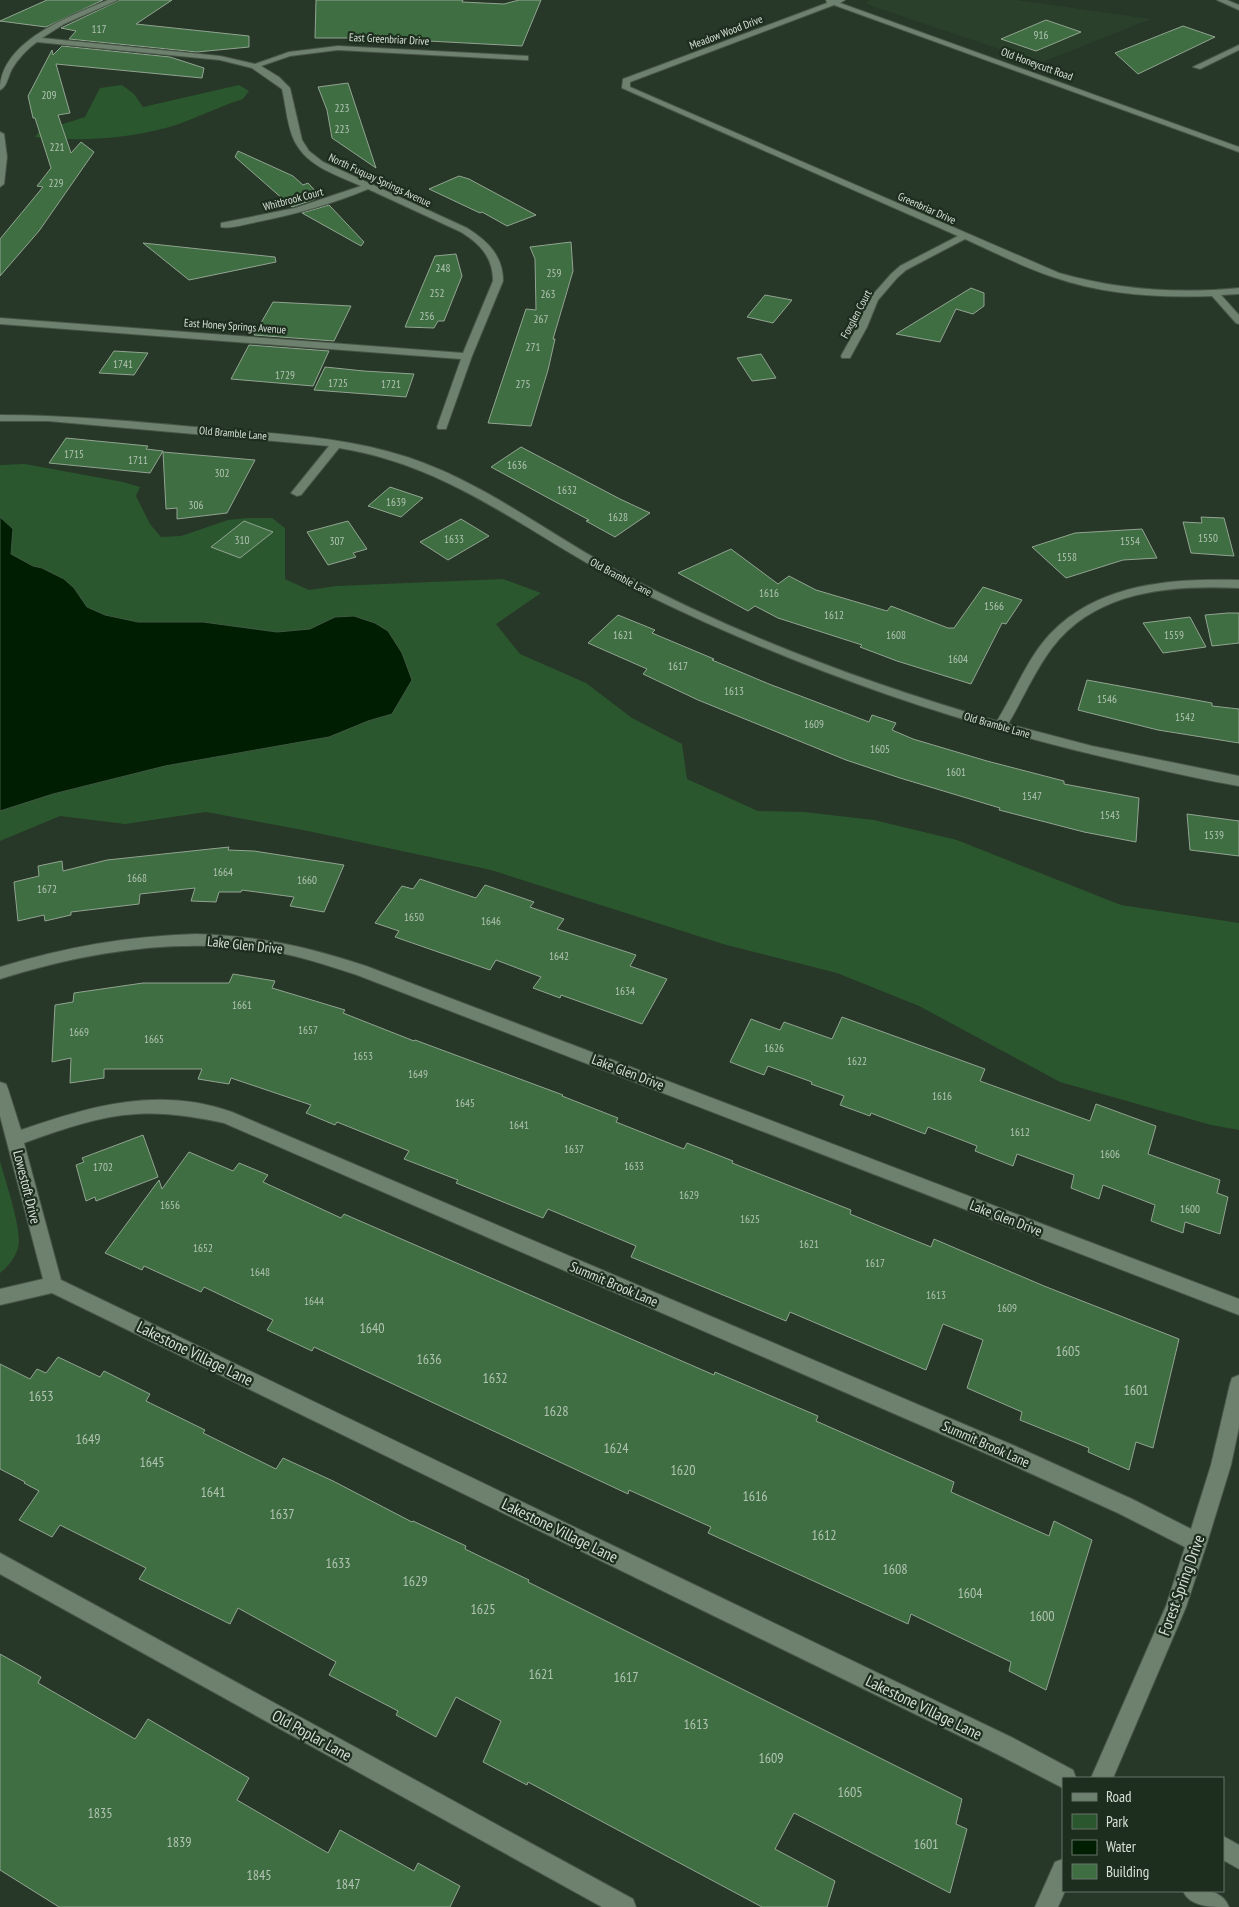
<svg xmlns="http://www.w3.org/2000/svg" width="1239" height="1907" font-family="'PT Sans Narrow',sans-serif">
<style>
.built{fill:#2a402b}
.green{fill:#2b572e}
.water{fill:#001f02;stroke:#405942}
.building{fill:#406e43;stroke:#91a491}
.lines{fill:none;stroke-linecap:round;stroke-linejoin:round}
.minor-casing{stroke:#475547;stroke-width:2}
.minor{fill:#6e806e;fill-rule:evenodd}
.labels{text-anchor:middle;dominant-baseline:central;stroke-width:4.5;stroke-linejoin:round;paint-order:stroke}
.number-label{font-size:11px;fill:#b0c4b1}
.far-street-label{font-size:11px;fill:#d6e0d6;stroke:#1d2d1e}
.street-label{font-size:14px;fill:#d6e0d6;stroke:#1d2d1e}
.near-number-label{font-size:14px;fill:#b0c4b1}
.near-street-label{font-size:16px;fill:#d6e0d6;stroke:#1d2d1e}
</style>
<rect width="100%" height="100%" fill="#273728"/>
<!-- built -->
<polygon class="built" points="869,0 1017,0 1151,19 1040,63 869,5 866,3"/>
<!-- green -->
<g class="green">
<path d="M 122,85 L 134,94 L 143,107 L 239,85 L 249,91 L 243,99 C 221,106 200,116 179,124 C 133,139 82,142 35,137 L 44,125 L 63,124 L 85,117 L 100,88 Z"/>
<polygon points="25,464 123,482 140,487 136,496 150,524 161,537 181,536 228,520 248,518 272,518 285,528 285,579 309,590 336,586 503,579 541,593 496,624 520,654 586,683 632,718 682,744 687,779 758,811 804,812 874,820 957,840 1121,905 1239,923 1239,1130 1211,1125 1060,1082 919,1006 837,973 723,944 491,870 303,830 206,812 125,824 60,816 0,841 0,811 19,803 165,766 329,737 368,721 392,714 335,617 310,629 277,632 203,622 138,622 105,615 87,607 74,588 42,568 33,566 11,554 13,529 0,517 0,465"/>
<path d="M 0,1161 C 5,1180 23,1231 18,1248 C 15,1258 8,1267 0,1273 Z"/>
</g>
<!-- water -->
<polygon class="water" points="0,517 13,529 11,554 33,566 42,568 64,579 74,588 87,607 105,615 138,622 203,622 277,632 310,629 335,617 354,616 375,623 388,631 402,653 412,680 392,714 368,721 329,737 165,766 53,794 0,811"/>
<!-- building -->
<g class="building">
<polygon points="47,0 103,0 46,27 0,21"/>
<polygon points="120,0 172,0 136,24 249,36 249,47 197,52 69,39 76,31 61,28"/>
<polygon points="316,0 463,0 462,2 504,4 519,0 541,0 522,46 428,41 430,39 360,35 359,38 315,38"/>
<polygon points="1046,20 1081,32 1036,51 1001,39"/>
<polygon points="1183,26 1215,37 1138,74 1115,53"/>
<polygon points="62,46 170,57 204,68 202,78 56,64 70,113 58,115 71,153 81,142 94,152 39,231 0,276 0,239 43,187 37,186 51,168 35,118 33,118 28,96 52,50 53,55"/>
<polygon points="348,83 376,168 332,138 327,110 318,87"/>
<polygon points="238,151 293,176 303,185 308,183 321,197 292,207 235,157"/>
<polygon points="459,176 469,179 536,215 507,226 482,212 480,213 429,189"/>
<polygon points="329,205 364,242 361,246 302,213"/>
<polygon points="571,242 573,271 553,339 555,339 548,370 531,426 488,423 526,309 536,310 535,259 530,247"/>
<polygon points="143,243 275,257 276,262 189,280"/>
<polygon points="456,254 462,276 444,321 438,321 434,328 405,327 435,256"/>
<polygon points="971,288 984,293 984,306 973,314 956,309 940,342 896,334"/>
<polygon points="765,295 792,300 773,323 747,317"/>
<polygon points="273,302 351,306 334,341 254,335"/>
<polygon points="249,345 329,351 313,386 231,379"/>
<polygon points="114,351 148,353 134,375 99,373"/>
<polygon points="761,354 776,378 752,381 737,358"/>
<polygon points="325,367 364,371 414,374 406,397 314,390"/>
<polygon points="66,438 148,446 146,449 163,451 150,473 49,463"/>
<polygon points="521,447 620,499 650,513 615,537 586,521 589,520 491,467"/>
<polygon points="163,452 255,460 227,513 177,519 177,508 166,509"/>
<polygon points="390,487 423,498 401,517 368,506"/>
<polygon points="1201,517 1224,518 1234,556 1191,553 1183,522 1202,523"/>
<polygon points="461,519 489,536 448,560 420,542"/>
<polygon points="244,521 273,532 240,558 211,547"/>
<polygon points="348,521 367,549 353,553 356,557 328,565 307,532"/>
<polygon points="1142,529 1157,558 1123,560 1066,578 1032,547 1075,533"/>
<polygon points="731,549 778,584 789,576 816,590 887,611 891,606 948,628 954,628 983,587 1022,600 1006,624 1002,623 971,684 897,661 860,647 862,645 778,618 755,606 748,611 678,573"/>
<polygon points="1228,613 1239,613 1239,643 1212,646 1205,615"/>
<polygon points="618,615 655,630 652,633 714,659 712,660 769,684 869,722 872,715 896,723 892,730 913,739 987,761 1064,781 1064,784 1139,798 1136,842 1084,832 999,810 1000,808 900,778 846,760 698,700 643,674 647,669 588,643"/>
<polygon points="1190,617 1206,647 1163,653 1143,623"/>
<polygon points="1087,680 1212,703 1212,706 1239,709 1239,743 1158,730 1078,710"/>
<polygon points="1187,814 1239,821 1239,856 1190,850"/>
<polygon points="229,847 228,850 254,851 344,865 324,912 290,906 294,897 242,890 241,892 219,892 216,902 191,901 195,888 140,894 139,904 71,912 71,915 45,921 44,915 18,921 14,882 39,876 38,866 62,861 63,871 107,860"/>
<polygon points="420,879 476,898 485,885 534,902 530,907 564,919 557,929 636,955 630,966 667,979 642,1024 561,995 560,998 533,988 541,977 496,960 490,970 395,937 399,931 375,923 402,886 413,889"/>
<polygon points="233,974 275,981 272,988 345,1010 343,1013 414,1041 415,1040 563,1095 562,1096 618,1118 616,1122 684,1149 687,1143 733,1161 732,1163 851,1210 850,1214 931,1247 934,1239 1044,1286 1179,1339 1153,1448 1136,1442 1129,1470 1088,1452 1089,1448 1020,1420 1022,1412 967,1388 983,1340 943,1324 926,1370 790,1312 786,1321 631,1257 636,1246 548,1209 543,1218 456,1183 458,1180 404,1159 409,1151 337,1122 335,1125 306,1113 311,1105 231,1078 229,1084 198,1079 202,1069 104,1069 104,1078 70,1083 71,1058 52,1062 55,1005 73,1002 74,993 143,983 229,983"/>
<polygon points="842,1017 985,1069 980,1081 1090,1121 1096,1104 1156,1126 1148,1154 1220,1180 1217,1193 1228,1197 1220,1234 1185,1222 1183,1233 1151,1221 1155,1205 1103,1185 1099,1199 1071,1188 1074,1175 1017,1154 1013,1166 975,1151 977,1146 928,1127 925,1134 871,1113 870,1116 840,1105 844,1096 811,1084 812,1082 768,1066 764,1075 730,1062 751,1019 780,1030 784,1022 832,1039"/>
<polygon points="143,1135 158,1177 96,1201 95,1197 86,1201 76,1165 84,1162 82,1158"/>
<polygon points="189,1152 233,1171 239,1163 268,1175 263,1182 341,1218 344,1214 714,1375 715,1372 818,1416 816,1421 954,1482 951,1492 1049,1536 1054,1521 1092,1540 1046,1690 1009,1671 1011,1662 911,1614 908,1624 708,1533 711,1527 629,1490 628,1494 314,1347 312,1351 267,1330 273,1320 204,1287 201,1292 144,1266 142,1270 105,1253 159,1180 162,1189"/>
<polygon points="58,1357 100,1377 104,1371 150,1394 146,1401 205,1430 203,1433 276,1469 283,1458 333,1481 412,1522 413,1521 466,1546 465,1549 529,1580 528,1582 962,1799 956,1824 967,1829 950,1893 794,1813 775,1849 835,1881 827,1907 762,1907 528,1782 527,1785 483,1762 501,1721 456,1697 436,1737 396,1715 398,1711 329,1675 336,1662 238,1608 230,1624 139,1579 146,1568 60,1525 52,1537 19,1520 39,1491 24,1483 25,1482 0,1469 0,1364 30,1379 37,1369 46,1373"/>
<polygon points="0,1654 41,1677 38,1683 135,1739 148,1719 249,1778 237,1800 328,1853 340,1830 414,1871 418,1863 460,1886 450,1907 59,1907 0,1870"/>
</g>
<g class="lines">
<!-- minor casing -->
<g class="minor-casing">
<g id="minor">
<path d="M 108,0 L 118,0 L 64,24 L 42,38 L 220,56 L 255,64 L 289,52 L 338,46 L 528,56 L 528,60 L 525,60 L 338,50 L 290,56 L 261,66 L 279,77 L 290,88 L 302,140 L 309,151 L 323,162 L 467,228 C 488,241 503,256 503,281 L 472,356 L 446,429 L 438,429 L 437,427 L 461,359 L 0,324 L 0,318 L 463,353 L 493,281 C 493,257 480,244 461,232 L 368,189 C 330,205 292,215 252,223 C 242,225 230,229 221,227 L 221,223 L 295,208 L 361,186 C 337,175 308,167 295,142 C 287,127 286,105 282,89 L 252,68 L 220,60 L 37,42 C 27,49 18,59 12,69 C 8,76 7,87 0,90 C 0,41 70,16 108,0 Z"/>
<path d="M 826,0 L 845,0 L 840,3 L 1239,147 L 1239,152 L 834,5 L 630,82 L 630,87 L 1059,273 C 1119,290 1177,294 1239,288 L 1239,294 L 1221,295 L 1239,315 L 1239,324 L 1236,323 L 1212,296 C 1159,298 1104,295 1053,277 C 1023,267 994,252 965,239 L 906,270 L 897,278 L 878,300 L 867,327 L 851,356 L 850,358 L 842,358 L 841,356 L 857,327 L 869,299 L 891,274 L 900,266 L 958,236 L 622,88 L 623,79 L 827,3 Z"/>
<polygon points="1217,0 1227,0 1239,5 1239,10"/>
<polygon points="1239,45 1239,50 1200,69 1193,67"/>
<polygon points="0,132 4,134 7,157 4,184 0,187"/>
<path d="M 0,415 C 69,415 138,422 207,428 C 274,434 342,436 407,457 C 484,482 550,535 621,573 C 739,636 869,684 997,721 C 1015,692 1027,658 1051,633 C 1099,583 1173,578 1239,580 L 1239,588 C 1172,585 1096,590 1052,648 C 1034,672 1023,699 1008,724 L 1092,746 L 1239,776 L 1239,786 C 1204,780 1169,772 1134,764 C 966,727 804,671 649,596 C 542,546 460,467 339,448 L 301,495 L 297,496 L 291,493 L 329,446 L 48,421 L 0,421 Z"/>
<path d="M 196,934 C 259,936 306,946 366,966 L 1239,1299 L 1239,1315 L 357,975 C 326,965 294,954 262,950 C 173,938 85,952 0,979 L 0,967 C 65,947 128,936 196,934 Z"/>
<path d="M 0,1082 L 6,1084 L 8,1089 L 21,1130 C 91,1106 158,1086 232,1112 L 1015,1446 L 1132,1499 L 1191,1529 L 1211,1465 L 1230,1384 L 1232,1378 L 1239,1375 L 1239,1427 L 1231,1465 L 1207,1543 L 1186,1607 L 1113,1778 L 1091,1778 L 1166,1606 L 1185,1547 L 1118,1513 L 1001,1460 L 224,1123 C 195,1117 166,1112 136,1114 C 98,1116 60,1130 24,1143 L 61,1280 L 1013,1738 L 1073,1770 L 1076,1778 L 1063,1778 L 1063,1788 L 997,1754 L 52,1293 L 0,1305 L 0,1289 L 43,1279 L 0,1116 Z"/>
<polygon points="0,1553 633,1899 636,1907 602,1907 0,1574"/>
<polygon points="1223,1836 1239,1845 1239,1869 1223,1860"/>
<polygon points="1063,1859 1063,1891 1065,1891 1058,1907 1035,1907 1055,1862"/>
<path d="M 1183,1891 C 1201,1891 1221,1887 1229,1907 C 1211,1907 1190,1907 1183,1891 Z"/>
</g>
</g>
<!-- minor -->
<use href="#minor" class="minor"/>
</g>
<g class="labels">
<!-- number labels -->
<g class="number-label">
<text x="99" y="29">117</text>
<text x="1041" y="35">916</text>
<text x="49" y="95">209</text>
<text x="342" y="108">223</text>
<text x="342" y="129">223</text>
<text x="57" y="147">221</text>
<text x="56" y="183">229</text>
<text x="443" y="268">248</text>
<text x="554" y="273">259</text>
<text x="437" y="293">252</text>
<text x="548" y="294">263</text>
<text x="427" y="316">256</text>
<text x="541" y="319">267</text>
<text x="533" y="347">271</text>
<text x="123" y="364">1741</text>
<text x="285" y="375">1729</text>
<text x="338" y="383">1725</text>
<text x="391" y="384">1721</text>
<text x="523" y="384">275</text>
<text x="74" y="454">1715</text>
<text x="138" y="460">1711</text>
<text x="517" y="465">1636</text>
<text x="222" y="473">302</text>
<text x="567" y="490">1632</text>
<text x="396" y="502">1639</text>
<text x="196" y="505">306</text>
<text x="618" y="517">1628</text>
<text x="1208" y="538">1550</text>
<text x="454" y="539">1633</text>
<text x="242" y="540">310</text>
<text x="337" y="541">307</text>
<text x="1130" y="541">1554</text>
<text x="1067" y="557">1558</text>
<text x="769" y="593">1616</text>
<text x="994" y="606">1566</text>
<text x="834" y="615">1612</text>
<text x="623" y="635">1621</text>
<text x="896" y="635">1608</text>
<text x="1174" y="635">1559</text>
<text x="958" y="659">1604</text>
<text x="678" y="666">1617</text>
<text x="734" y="691">1613</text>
<text x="1107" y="699">1546</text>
<text x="1185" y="717">1542</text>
<text x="814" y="724">1609</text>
<text x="880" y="749">1605</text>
<text x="956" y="772">1601</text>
<text x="1032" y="796">1547</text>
<text x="1110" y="815">1543</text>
<text x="1214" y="835">1539</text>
<text x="223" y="872">1664</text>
<text x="137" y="878">1668</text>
<text x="307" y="880">1660</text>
<text x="47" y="889">1672</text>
<text x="414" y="917">1650</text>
<text x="491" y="921">1646</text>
<text x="559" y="956">1642</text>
<text x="625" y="991">1634</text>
<text x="242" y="1005">1661</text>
<text x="308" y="1030">1657</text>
<text x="79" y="1032">1669</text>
<text x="154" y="1039">1665</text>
<text x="774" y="1048">1626</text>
<text x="363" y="1056">1653</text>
<text x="857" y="1061">1622</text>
<text x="418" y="1074">1649</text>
<text x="942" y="1096">1616</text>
<text x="465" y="1103">1645</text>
<text x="519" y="1125">1641</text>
<text x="1020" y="1132">1612</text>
<text x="574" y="1149">1637</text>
<text x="1110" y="1154">1606</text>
<text x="634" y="1166">1633</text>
<text x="103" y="1167">1702</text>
<text x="689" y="1195">1629</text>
<text x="170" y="1205">1656</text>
<text x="1190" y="1209">1600</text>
<text x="750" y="1219">1625</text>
<text x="809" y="1244">1621</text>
<text x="203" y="1248">1652</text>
<text x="875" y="1263">1617</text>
<text x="260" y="1272">1648</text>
<text x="936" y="1295">1613</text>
<text x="314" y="1301">1644</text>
<text x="1007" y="1308">1609</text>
</g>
<!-- far-street labels -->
<g class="far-street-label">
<text transform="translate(726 32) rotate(-21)">Meadow Wood Drive</text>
<text transform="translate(389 39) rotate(3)">East Greenbriar Drive</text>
<text transform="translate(1037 64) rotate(20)">Old Honeycutt Road</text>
<text transform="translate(380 180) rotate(25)">North Fuquay Springs Avenue</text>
<text transform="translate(293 199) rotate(-15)">Whitbrook Court</text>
<text transform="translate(927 208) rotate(24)">Greenbriar Drive</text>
<text transform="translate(856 314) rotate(-62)">Foxglen Court</text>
<text transform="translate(235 326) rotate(4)">East Honey Springs Avenue</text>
<text transform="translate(233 433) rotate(5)">Old Bramble Lane</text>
<text transform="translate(621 577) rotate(28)">Old Bramble Lane</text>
<text transform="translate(997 725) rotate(16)">Old Bramble Lane</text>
</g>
<!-- street labels -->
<g class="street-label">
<text transform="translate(245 945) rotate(6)">Lake Glen Drive</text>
<text transform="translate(628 1072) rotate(21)">Lake Glen Drive</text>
<text transform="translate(27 1187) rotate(76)">Lowestoft Drive</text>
<text transform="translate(1006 1218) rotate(21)">Lake Glen Drive</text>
<text transform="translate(614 1284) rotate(23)">Summit Brook Lane</text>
<text transform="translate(986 1444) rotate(24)">Summit Brook Lane</text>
</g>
<!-- near-number labels -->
<g class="near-number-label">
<text x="372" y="1328">1640</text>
<text x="1068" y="1351">1605</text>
<text x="429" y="1359">1636</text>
<text x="495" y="1378">1632</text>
<text x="1136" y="1390">1601</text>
<text x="41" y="1396">1653</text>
<text x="556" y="1411">1628</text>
<text x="88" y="1439">1649</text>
<text x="616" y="1448">1624</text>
<text x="152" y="1462">1645</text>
<text x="683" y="1470">1620</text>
<text x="213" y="1492">1641</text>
<text x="755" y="1496">1616</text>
<text x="282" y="1514">1637</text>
<text x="824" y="1535">1612</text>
<text x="338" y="1563">1633</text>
<text x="895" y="1569">1608</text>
<text x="415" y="1581">1629</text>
<text x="970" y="1593">1604</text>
<text x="483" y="1609">1625</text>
<text x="1042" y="1616">1600</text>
<text x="541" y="1674">1621</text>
<text x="626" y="1677">1617</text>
<text x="696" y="1724">1613</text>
<text x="771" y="1758">1609</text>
<text x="850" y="1792">1605</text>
<text x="100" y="1813">1835</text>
<text x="179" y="1842">1839</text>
<text x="926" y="1844">1601</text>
<text x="259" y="1875">1845</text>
<text x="348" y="1884">1847</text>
</g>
<!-- near-street labels -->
<g class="near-street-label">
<text transform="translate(195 1353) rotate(26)">Lakestone Village Lane</text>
<text transform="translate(560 1530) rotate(26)">Lakestone Village Lane</text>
<text transform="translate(1181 1585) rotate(-70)">Forest Spring Drive</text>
<text transform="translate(924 1707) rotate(26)">Lakestone Village Lane</text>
<text transform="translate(312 1735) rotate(29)">Old Poplar Lane</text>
</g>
</g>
<!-- legend -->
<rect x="1062" y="1777" width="162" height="115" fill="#1d2d1e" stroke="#677568"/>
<rect x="1072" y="1793" width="25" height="8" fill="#6e806e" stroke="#677568"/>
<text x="1106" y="1802" font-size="15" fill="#d6e0d6">Road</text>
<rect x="1072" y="1814" width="25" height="15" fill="#2b572e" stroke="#677568"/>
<text x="1106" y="1827" font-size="15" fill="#d6e0d6">Park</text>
<rect x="1072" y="1840" width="25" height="15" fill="#001f02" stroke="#677568"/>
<text x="1106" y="1852" font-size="15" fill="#d6e0d6">Water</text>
<rect x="1072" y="1864" width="25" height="15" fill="#406e43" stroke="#677568"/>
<text x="1106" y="1877" font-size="15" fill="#d6e0d6">Building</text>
</svg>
